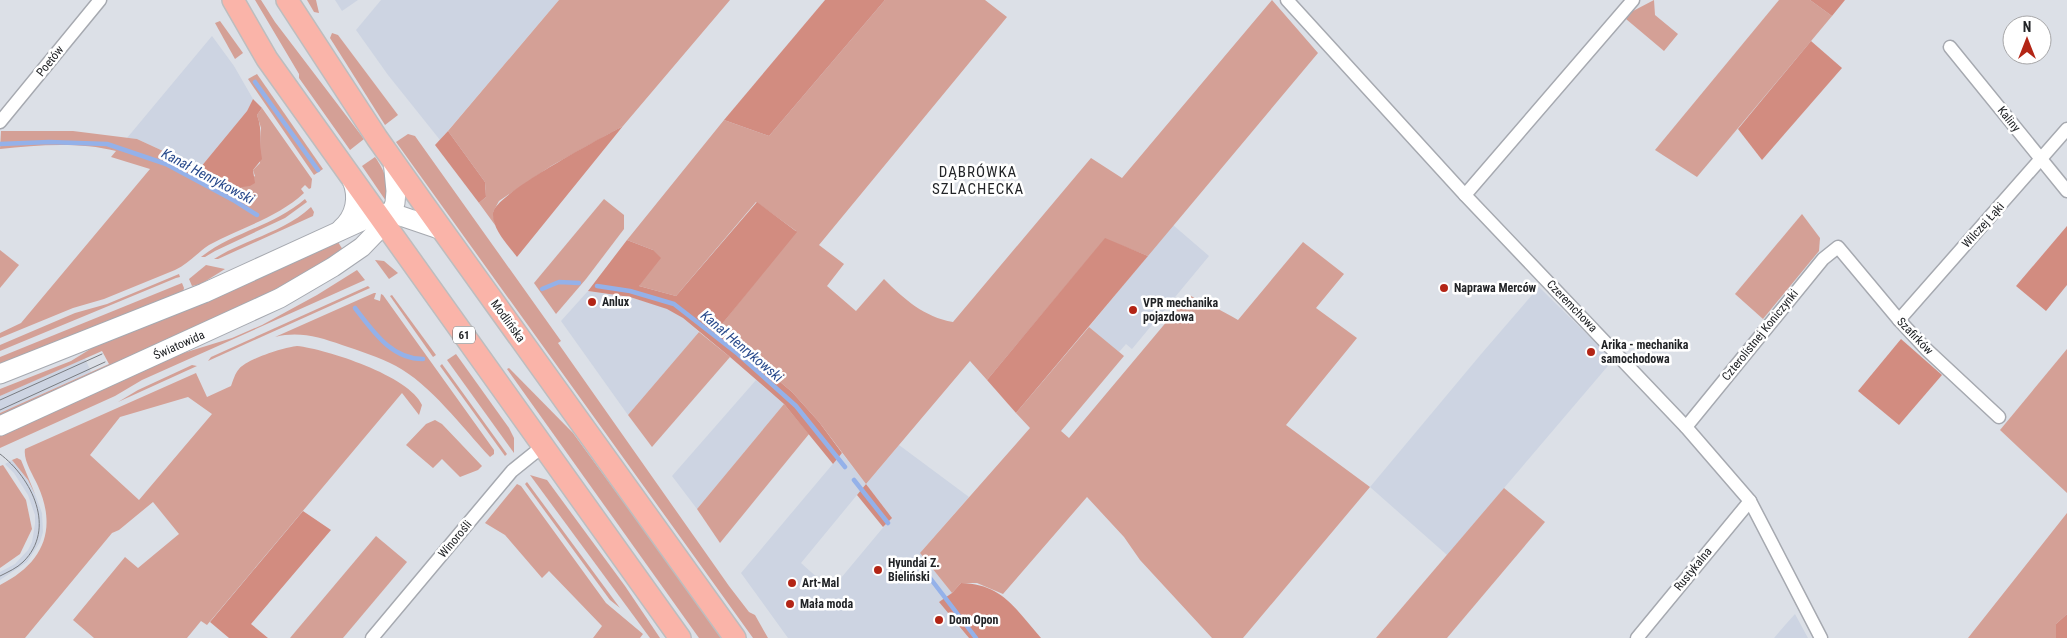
<svg xmlns="http://www.w3.org/2000/svg" width="2067" height="638" font-family="'Roboto Condensed',sans-serif">
<style>
.built{fill:#cdd4e2;fill-rule:evenodd}
.green{fill:#d4a096;fill-rule:evenodd}
.forest{fill:#d28c80}
.lines{fill:none;stroke-linecap:round;stroke-linejoin:round}
.stream{stroke:#94b1e9;stroke-width:4.5}
.street-casing{stroke:#a6a9b0;stroke-width:15}
.secondary-casing{stroke:#a6a9b0;stroke-width:21}
.primary-casing{stroke:#bdbdbe;stroke-width:24}
.street{stroke:#fff;stroke-width:12}
.secondary{stroke:#fff;stroke-width:19}
.primary{stroke:#fab4a9;stroke-width:21}
.tram{stroke:#797c81;stroke-width:1}
.poi-dot{fill:#b32516;stroke:#fff;stroke-width:2}
.labels{text-anchor:middle;dominant-baseline:central;stroke-width:5;stroke-linejoin:round;paint-order:stroke}
.shield{fill:#fff;stroke:#646668;stroke-width:1}
.shield-label{font-size:11px;font-weight:bold;fill:#222427}
.street-label{font-size:12px;fill:#222427;stroke:#fff}
.poi-label{font-size:12px;font-weight:bold;fill:#222427;stroke:#fff;text-anchor:start}
.water-label{font-size:14px;font-style:italic;fill:#294a8c;stroke:#fff}
.quarter-label{font-size:15px;letter-spacing:1px;fill:#222427;stroke:#fff}
</style>
<rect width="100%" height="100%" fill="#dce0e7"/>
<!-- built -->
<g class="built">
<polygon points="335,0 358,0 342,11"/>
<polygon points="381,0 559,0 440,140 388,75 356,30"/>
<polygon points="212,36 234,66 253,99 247,111 200,168 137,139 127,138"/>
<polygon points="1173,225 1209,256 1132,349 1126,344 1119,352 1089,327"/>
<polygon points="1539,287 1613,360 1447,555 1370,487 1482,353"/>
<polygon points="588,291 630,297 667,308 683,318 699,332 628,415 561,321"/>
<polygon points="85,358 91,372 0,413 0,396"/>
<polygon points="756,380 784,404 697,509 672,476"/>
<path d="M 899,445 L 969,497 L 920,553 L 952,593 L 940,603 L 969,638 L 788,638 L 741,573 L 842,453 L 866,484 ZM 866,484 L 891,518 L 831,590 L 801,563 Z"/>
<polygon points="12,460 28,480 35,494 42,513 43,532 40,542 27,562 0,580 0,572 15,564 28,550 32,542 35,524 35,515 28,495 14,473 5,464"/>
<polygon points="1795,614 1808,638 1774,638 1786,624"/>
</g>
<!-- green -->
<g class="green">
<polygon points="255,0 261,0 275,22 364,139 350,150 299,78 299,74"/>
<polygon points="307,0 316,0 319,13 314,12"/>
<polygon points="559,0 730,0 623,126 551,166 499,201 493,212 495,225 479,203 486,197 485,182 448,131"/>
<path d="M 885,0 L 985,0 L 1007,17 L 819,245 L 844,264 L 827,286 L 856,311 L 884,279 C 904,299 924,317 953,322 L 1091,158 L 1122,178 L 1272,0 L 1318,53 L 1148,256 L 1105,239 L 987,380 L 970,361 L 866,484 L 819,422 L 792,392 L 718,329 L 796,231 L 756,202 L 676,296 L 639,286 L 653,250 L 627,240 L 724,120 L 769,136 Z"/>
<polygon points="1654,0 1655,15 1678,34 1664,51 1626,19 1633,11"/>
<polygon points="1779,0 1810,0 1832,16 1697,177 1655,150"/>
<polygon points="220,21 243,53 235,59 215,23"/>
<polygon points="332,33 338,35 398,115 385,125 330,38"/>
<polygon points="257,74 323,169 314,175 248,79"/>
<path d="M 262,108 L 312,179 L 311,188 L 309,189 L 305,185 L 301,189 L 304,193 C 277,218 242,227 209,245 C 197,253 188,264 175,270 L 104,299 L 73,308 L 0,338 L 0,333 L 21,323 L 150,169 L 111,157 L 116,151 C 79,142 38,145 0,149 L 1,131 L 73,131 L 137,139 L 200,168 L 229,183 L 235,188 L 255,176 L 253,170 L 260,163 L 261,128 L 257,115 Z"/>
<polygon points="408,134 415,136 561,341 558,343 729,586 749,612 755,615 768,638 753,638 396,142"/>
<path d="M 375,157 C 387,174 387,181 386,201 L 362,166 Z"/>
<path d="M 305,199 L 307,202 L 285,218 L 215,251 L 205,257 L 201,257 C 233,232 274,226 305,199 Z"/>
<polygon points="604,199 624,215 624,229 586,279 556,314 534,283"/>
<path d="M 311,207 L 314,212 L 313,216 L 218,259 L 214,259 C 245,239 283,233 311,207 Z"/>
<polygon points="1802,214 1820,238 1819,251 1763,319 1735,294"/>
<polygon points="338,242 343,250 274,292 0,417 0,413 109,364 102,351 0,396 0,389 71,361 100,343"/>
<path d="M 1303,242 L 1344,274 L 1316,308 L 1357,338 L 1286,425 L 1370,487 L 1243,638 L 1212,638 L 1140,560 L 1124,537 L 1087,497 L 1003,594 L 977,583 L 961,583 L 952,593 L 920,553 L 1030,428 L 1016,413 L 1089,327 L 1124,356 L 1061,431 L 1069,438 L 1189,295 C 1206,304 1222,310 1238,320 Z"/>
<polygon points="0,250 19,265 0,288"/>
<polygon points="375,260 384,261 398,273 389,279"/>
<polygon points="206,265 225,269 201,284 192,286 189,279"/>
<polygon points="357,270 365,280 142,380 115,396 0,448 0,435 177,355 232,338 262,325 317,295"/>
<polygon points="179,274 180,277 176,278 0,351 0,345 75,313 107,304"/>
<polygon points="182,283 184,288 183,292 0,364 0,357"/>
<polygon points="368,286 370,288 208,361 211,357"/>
<path d="M 374,293 L 376,293 L 374,299 L 380,301 L 381,294 L 383,295 L 494,450 L 494,454 L 490,457 C 463,428 430,384 396,366 C 379,357 360,351 342,345 C 319,337 299,331 275,337 Z"/>
<polygon points="392,295 436,355 433,357 390,296"/>
<polygon points="699,332 730,357 652,447 628,415"/>
<path d="M 297,346 C 326,349 410,376 422,405 L 419,415 L 402,393 L 207,625 L 201,621 L 187,638 L 94,638 L 73,620 L 125,557 L 138,568 L 179,534 L 153,502 L 119,530 L 112,533 L 25,638 L 0,638 L 0,585 C 42,564 58,531 38,486 C 33,475 23,460 25,449 L 196,373 L 207,397 L 231,386 C 233,381 235,373 239,369 C 247,359 285,347 297,346 ZM 188,397 L 212,414 L 139,500 L 90,455 L 120,417 Z"/>
<polygon points="2067,349 2067,493 2000,430"/>
<polygon points="456,354 509,428 514,438 514,453 447,360"/>
<polygon points="442,364 507,454 505,456 440,366"/>
<polygon points="192,365 197,366 118,402 138,390"/>
<polygon points="509,368 573,433 723,638 699,638 507,369"/>
<polygon points="784,404 809,434 720,543 697,509"/>
<polygon points="435,420 442,424 482,466 478,470 460,477 442,459 433,468 406,445 426,424"/>
<polygon points="17,458 21,460 35,494 28,480 12,460"/>
<polygon points="3,465 26,500 32,529 20,554 0,568 0,466"/>
<polygon points="530,475 547,480 625,586 660,638 650,638"/>
<polygon points="527,482 620,608 610,600 525,484"/>
<polygon points="517,484 521,486 606,603 643,634 640,638 593,638 602,626 549,571 542,578 505,535 485,523"/>
<polygon points="1504,488 1545,522 1447,638 1376,638"/>
<polygon points="2067,513 2067,614 2056,624 2056,638 1968,638"/>
<polygon points="376,536 407,562 343,638 290,638"/>
</g>
<!-- forest -->
<g class="forest">
<polygon points="825,0 885,0 769,136 724,120"/>
<polygon points="1810,0 1845,0 1832,16"/>
<polygon points="1811,41 1842,68 1762,160 1738,129"/>
<path d="M 253,99 L 262,108 L 257,115 C 263,131 259,143 262,159 L 253,170 L 255,183 L 250,186 L 235,188 L 229,183 L 200,168 L 247,111 Z"/>
<path d="M 623,126 L 517,257 C 508,245 492,229 493,213 C 494,194 603,137 623,126 Z"/>
<polygon points="448,131 485,182 486,197 479,203 435,145"/>
<polygon points="757,202 797,232 718,329 792,392 819,422 842,453 833,464 784,404 730,357 683,318 667,309 630,297 588,291 627,240 653,250 661,258 639,286 676,296"/>
<polygon points="2067,226 2067,285 2046,311 2016,286"/>
<polygon points="1105,238 1148,256 1016,413 987,380"/>
<polygon points="1901,339 1942,375 1899,425 1858,391"/>
<polygon points="866,484 892,518 883,527 857,495"/>
<polygon points="303,511 331,530 251,624 268,638 229,638 210,622"/>
<path d="M 961,583 C 1003,584 1015,609 1041,638 L 969,638 L 939,602 L 952,593 Z"/>
<polygon points="2067,614 2067,638 2056,638 2056,624"/>
</g>
<g class="lines">
<!-- stream -->
<g class="stream">
<polyline points="255,82 318,170"/>
<polyline points="0,144 49,142 107,144 166,164 235,201 257,215"/>
<polyline points="597,286 630,291 674,304 738,354 796,406 845,467"/>
<polyline points="542,289 559,282 579,283"/>
<path d="M 355,308 C 373,331 391,359 423,359"/>
<polyline points="854,480 888,523"/>
<polyline points="917,561 976,638"/>
</g>
<!-- street casing -->
<g class="street-casing">
<g id="street">
<polyline points="1287,0 1465,195 1686,427 1750,501 1821,638"/>
<polyline points="1950,47 2067,191"/>
<polyline points="0,122 100,0"/>
<polyline points="1465,195 1633,0"/>
<polyline points="1899,320 2067,129"/>
<polyline points="1686,427 1823,259 1838,247 1899,320 1926,349 1999,417"/>
<polyline points="372,638 512,471 543,446"/>
<polyline points="1637,638 1750,501"/>
</g>
</g>
<!-- secondary casing -->
<g class="secondary-casing">
<g id="secondary">
<path d="M 341,229 C 356,216 359,197 352,180"/>
<polyline points="0,374 204,293 377,214 392,213 442,230"/>
<polyline points="0,426 280,298 333,267 362,247 389,219 395,203 396,191 393,160"/>
</g>
</g>
<!-- primary casing -->
<g class="primary-casing">
<g id="primary">
<polyline points="233,0 267,59 680,638"/>
<polyline points="287,0 377,138 423,203 735,638"/>
</g>
</g>
<!-- street -->
<use href="#street" class="street"/>
<!-- secondary -->
<use href="#secondary" class="secondary"/>
<!-- primary -->
<use href="#primary" class="primary"/>
<!-- tram -->
<g class="tram">
<polyline points="0,400 102,354"/>
<polyline points="0,410 105,362"/>
<path d="M 0,454 C 32,478 57,529 23,562 C 17,568 8,572 0,576"/>
</g>
</g>
<!-- markers -->
<g class="poi-dot">
<circle cx="1444" cy="288" r="5"/>
<circle cx="592" cy="302" r="5"/>
<circle cx="1133" cy="310" r="5"/>
<circle cx="1591" cy="352" r="5"/>
<circle cx="878" cy="570" r="5"/>
<circle cx="792" cy="583" r="5"/>
<circle cx="790" cy="604" r="5"/>
<circle cx="939" cy="620" r="5"/>
</g>
<g class="labels">
<!-- shield labels -->
<rect class="shield" x="453" y="326.5" width="22" height="17" rx="4"/>
<g class="shield-label">
<text x="464" y="335">61</text>
</g>
<!-- street labels -->
<g class="street-label">
<text transform="translate(50 61) rotate(-51)">Poetów</text>
<text transform="translate(2009 119) rotate(51)">Kaliny</text>
<text transform="translate(1983 225) rotate(-48)">Wilczej Łąki</text>
<text transform="translate(1572 306) rotate(46)">Czeremchowa</text>
<text transform="translate(508 321) rotate(54)">Modlińska</text>
<text transform="translate(1760 335) rotate(-51)">Czterolistnej Koniczynki</text>
<text transform="translate(1915 336) rotate(46)">Szafirków</text>
<text transform="translate(179 345) rotate(-24)">Światowida</text>
<text transform="translate(455 539) rotate(-50)">Winorośli</text>
<text transform="translate(1693 569) rotate(-51)">Rustykalna</text>
</g>
<!-- poi labels -->
<g class="poi-label">
<text x="1454" y="288">Naprawa Merców</text>
<text x="602" y="302">Anlux</text>
<text x="1143" y="303">VPR mechanika<tspan x="1143" dy="14">pojazdowa</tspan></text>
<text x="1601" y="345">Arika - mechanika<tspan x="1601" dy="14">samochodowa</tspan></text>
<text x="888" y="563">Hyundai Z.<tspan x="888" dy="14">Bieliński</tspan></text>
<text x="802" y="583">Art-Mal</text>
<text x="800" y="604">Mała moda</text>
<text x="949" y="620">Dom Opon</text>
</g>
<!-- water labels -->
<g class="water-label">
<text transform="translate(208 176) rotate(28)">Kanał Henrykowski</text>
<text transform="translate(742 346) rotate(40)">Kanał Henrykowski</text>
</g>
<!-- quarter labels -->
<g class="quarter-label">
<text x="978" y="172">DĄBRÓWKA<tspan x="978" dy="17">SZLACHECKA</tspan></text>
</g>
</g>
<!-- north arrow -->
<g transform="translate(2027 40)"><circle r="24" fill="#ffffff" stroke="#a7a7a9"/>
<path d="M0-4L9 19L0 12L-9 19Z" fill="#b32516"/>
<text y="-8" font-size="14" font-weight="bold" text-anchor="middle" fill="#222427">N</text>
</g>
</svg>
